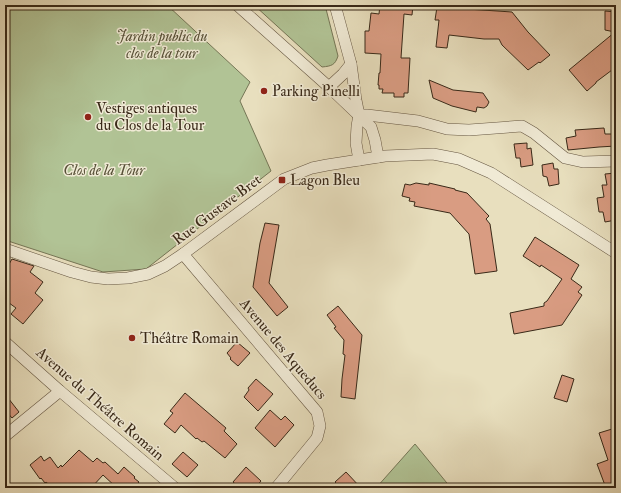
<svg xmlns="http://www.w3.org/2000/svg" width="621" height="493" font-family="'IM FELL Double Pica',serif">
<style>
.green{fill:#b1c395;stroke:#757656}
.building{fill:#d99c82;stroke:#392918}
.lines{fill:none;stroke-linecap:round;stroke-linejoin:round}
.minor-casing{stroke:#655642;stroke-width:12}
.minor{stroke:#f0ead5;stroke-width:11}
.poi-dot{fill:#8f2418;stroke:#f0ead5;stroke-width:1.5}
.labels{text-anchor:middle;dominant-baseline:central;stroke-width:3;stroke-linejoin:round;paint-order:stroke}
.park-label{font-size:15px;font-style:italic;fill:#575037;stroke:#f0ead5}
.poi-label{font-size:15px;fill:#392918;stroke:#f0ead5;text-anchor:start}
.street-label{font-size:15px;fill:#392918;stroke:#f0ead5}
</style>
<rect width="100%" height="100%" fill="#e8dfbe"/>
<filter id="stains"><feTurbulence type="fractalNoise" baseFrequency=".005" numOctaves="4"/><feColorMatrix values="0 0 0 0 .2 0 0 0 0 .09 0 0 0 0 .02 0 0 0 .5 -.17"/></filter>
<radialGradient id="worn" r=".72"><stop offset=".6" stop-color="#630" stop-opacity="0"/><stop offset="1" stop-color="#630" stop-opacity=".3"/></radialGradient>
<!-- green -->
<g class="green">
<polygon points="5,5 167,5 250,82 240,101 271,171 146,269 103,272 5,240"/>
<path d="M 254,5 L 325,5 L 338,56 C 335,65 332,66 322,67 Z"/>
<polygon points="415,444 451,488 376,488"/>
</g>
<!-- building -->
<g class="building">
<polygon points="380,5 413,5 412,15 404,14 401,58 410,58 408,93 404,93 404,97 394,97 394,93 382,93 383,89 379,89 379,85 378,85 379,73 380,73 381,54 365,53 365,31 369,31 371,13 379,14"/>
<polygon points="437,7 512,12 528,32 550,55 540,63 539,62 528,70 502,45 499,39 484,39 449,35 447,48 436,47 439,20 435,20"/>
<polygon points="605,11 616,12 616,51 615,55 616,56 616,67 596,82 596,83 587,91 569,70 615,32 605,30"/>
<polygon points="429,80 453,90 483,93 489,102 487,106 484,108 477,107 476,112 452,106 433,98"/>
<polygon points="604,128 605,134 615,134 616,146 599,147 568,150 566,138 576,136 575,130"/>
<polygon points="527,143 527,149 531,148 533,165 521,167 520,158 516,158 514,144"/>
<polygon points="553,163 554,169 558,169 559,184 549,186 547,177 543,176 542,165"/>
<polygon points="616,173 616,191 614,191 614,195 613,196 616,220 605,222 603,212 599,212 597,198 604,197 602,185 607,185 605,174"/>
<polygon points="416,183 429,185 429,183 455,189 455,190 467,193 489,216 486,219 490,224 497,271 475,274 469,234 450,213 414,206 415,202 409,201 410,198 402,196 405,184 410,185"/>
<polygon points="265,223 279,225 269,283 288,307 277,316 253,287 260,243"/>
<polygon points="535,237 579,265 571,279 582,287 578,292 582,295 562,325 514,334 510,313 544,306 544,303 547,301 562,279 541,265 540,267 523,256"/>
<polygon points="12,259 34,266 30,272 43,282 35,293 43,300 23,324 11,314 16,308 5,300 5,271"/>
<polygon points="338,306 362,335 355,399 341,397 342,379 345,355 343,354 344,340 334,328 336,327 327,315"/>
<polygon points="237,342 250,353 238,366 230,359 231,358 227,353"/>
<polygon points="562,375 574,379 567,402 554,398"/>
<polygon points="256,379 273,394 258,411 244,397 249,390 248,388"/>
<polygon points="185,393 226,428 224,431 237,444 225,458 204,441 202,442 197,438 196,439 181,425 175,433 164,424 173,413 170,411"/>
<polygon points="5,394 19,412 12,418 5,410"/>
<polygon points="270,410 281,420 285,416 294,425 275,447 255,428"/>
<polygon points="612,429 616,439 616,488 606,488 597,464 608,460 599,433"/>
<polygon points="79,450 93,462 97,458 103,463 105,462 118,474 124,467 135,477 134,478 139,482 134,488 117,488 103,475 91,488 53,488 46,482 45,483 41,478 40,479 30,465 41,456 44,461 50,457 58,468 61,465 62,467"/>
<polygon points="183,452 198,465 187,477 172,464"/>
<polygon points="246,467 261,481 255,488 240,488 233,482"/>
<polygon points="346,472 361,488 341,488 335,482"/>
</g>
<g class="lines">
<!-- minor casing -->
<g class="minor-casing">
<g id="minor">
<polyline points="237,5 329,87 371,127 375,140 378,157"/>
<polyline points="335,5 351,64 356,100 359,115 357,126 356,143 359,160"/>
<polyline points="329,87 343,74 351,64"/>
<polyline points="359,115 367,115 418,121 447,129 469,130 522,126 534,133 565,158 583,162 616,161"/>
<polyline points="5,249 72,272 91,277 108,279 128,278 148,274 165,266 183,254 284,179 312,168 327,165 385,156 433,154 459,159 491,173 616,253"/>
<polyline points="183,254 317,412 320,426 317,438 276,488"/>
<polyline points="5,342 60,391 175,488"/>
<polyline points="5,436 60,391"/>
</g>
</g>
<!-- minor -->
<use href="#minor" class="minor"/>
</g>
<!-- markers -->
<g class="poi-dot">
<circle cx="264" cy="91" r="4"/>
<circle cx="88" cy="117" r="4"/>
<rect x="278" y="176" width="8" height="8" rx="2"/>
<circle cx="132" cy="338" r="4"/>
</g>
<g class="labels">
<!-- park labels -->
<g class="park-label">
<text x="162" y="36">Jardin public du<tspan x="162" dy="17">clos de la tour</tspan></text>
<text x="104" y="170">Clos de la Tour</text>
</g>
<!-- poi labels -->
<g class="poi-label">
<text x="272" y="91">Parking Pinelli</text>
<text x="96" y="108">Vestiges antiques<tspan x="96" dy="17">du Clos de la Tour</tspan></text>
<text x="290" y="180">Lagon Bleu</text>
<text x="140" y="338">Théâtre Romain</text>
</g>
<!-- street labels -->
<g class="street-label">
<text transform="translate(217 210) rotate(-37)">Rue Gustave Bret</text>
<text transform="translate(283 349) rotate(50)">Avenue des Aqueducs</text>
<text transform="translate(100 404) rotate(41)">Avenue du Théâtre Romain</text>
</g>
</g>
<!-- margin -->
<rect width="621" height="493" fill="none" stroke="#e8dfbe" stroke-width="20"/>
<rect x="6" y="6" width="609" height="481" fill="none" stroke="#392918" stroke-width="2"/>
<rect x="10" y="10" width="601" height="473" fill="none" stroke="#392918"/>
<rect width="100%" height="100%" filter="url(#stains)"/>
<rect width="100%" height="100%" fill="url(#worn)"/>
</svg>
